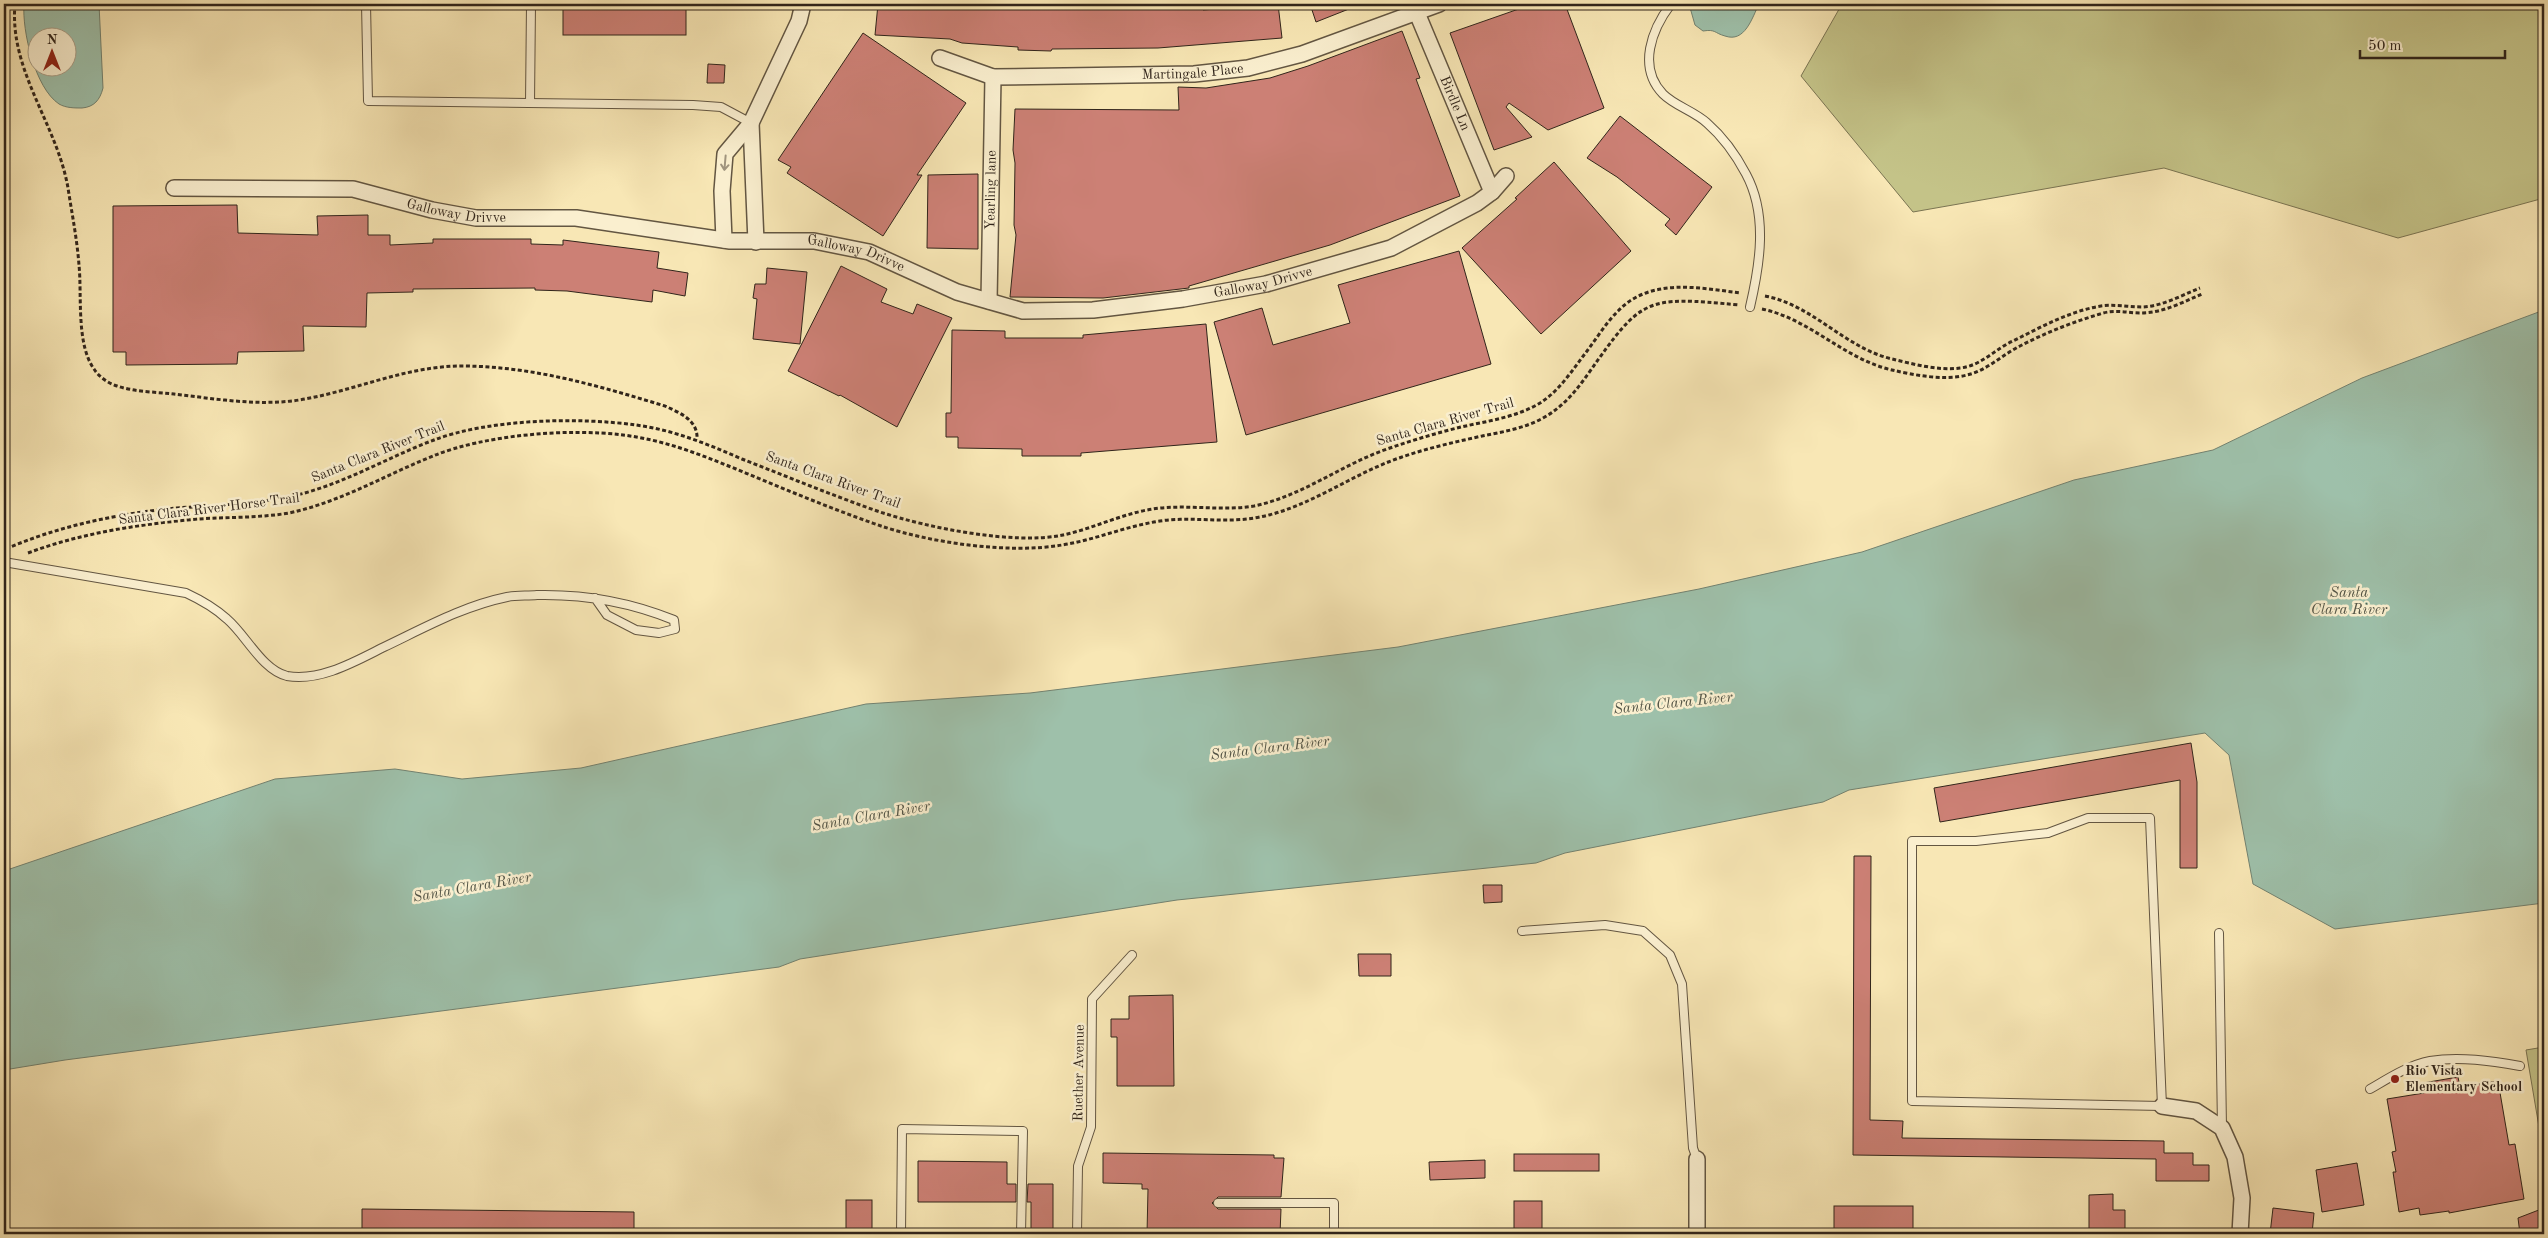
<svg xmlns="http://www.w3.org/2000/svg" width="2548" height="1238" font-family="'Old Standard TT',serif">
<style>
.green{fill:#c4c388;stroke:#7a7452}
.water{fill:#9ec0aa;stroke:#728271;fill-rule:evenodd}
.building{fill:#cc8075;stroke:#31251b}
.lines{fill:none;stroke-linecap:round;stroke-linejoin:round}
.lane-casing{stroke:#635642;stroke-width:10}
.street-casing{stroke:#635642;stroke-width:18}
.path{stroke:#31251b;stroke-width:3;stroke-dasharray:4 2.5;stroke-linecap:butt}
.lane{stroke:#faefcf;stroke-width:8}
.street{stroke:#faefcf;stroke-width:15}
.oneway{stroke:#a0947e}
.poi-dot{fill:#8f2418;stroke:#faefcf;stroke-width:2}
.labels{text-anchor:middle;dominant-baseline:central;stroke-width:5;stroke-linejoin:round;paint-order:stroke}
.street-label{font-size:14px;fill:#31251b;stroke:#faefcf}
.poi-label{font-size:14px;font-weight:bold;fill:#31251b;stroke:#faefcf;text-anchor:start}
.water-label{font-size:15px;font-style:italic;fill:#525446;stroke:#faefcf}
</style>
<rect width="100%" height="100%" fill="#f8e7b5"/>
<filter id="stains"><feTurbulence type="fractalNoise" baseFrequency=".004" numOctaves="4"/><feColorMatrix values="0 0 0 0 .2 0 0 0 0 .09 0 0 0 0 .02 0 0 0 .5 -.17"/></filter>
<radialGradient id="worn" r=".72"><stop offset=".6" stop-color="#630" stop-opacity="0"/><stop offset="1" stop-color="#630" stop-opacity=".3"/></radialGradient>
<!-- green -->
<g class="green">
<polygon points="1842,4 2544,4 2544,198 2398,238 2164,168 1913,212 1801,76"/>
<polygon points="2544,1047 2544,1126 2539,1127 2526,1050"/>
</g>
<!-- water -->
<g class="water">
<path d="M 24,4 L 99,4 L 103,88 C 100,100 94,107 82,108 C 74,108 66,108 59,104 C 35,88 22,31 24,4 ZM 38,38 L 68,38 L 68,68 L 38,68 Z"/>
<path d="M 1689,4 L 1759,4 C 1752,18 1745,43 1725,36 C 1714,33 1716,29 1703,31 L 1695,25 Z"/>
<polygon points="2544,310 2544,903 2335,929 2253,884 2229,755 2205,733 1849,790 1823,802 1565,853 1536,863 1177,900 800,959 779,967 65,1060 4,1070 4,871 275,779 395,769 462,779 581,768 866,704 1030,693 1398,647 1699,589 1862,552 2074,480 2213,450 2362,378"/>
</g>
<!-- building -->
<g class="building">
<rect x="563" y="4" width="123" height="31"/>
<polygon points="878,4 1202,4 1203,10 1278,4 1282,38 1158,48 1052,49 1051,51 1018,50 1018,47 962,43 950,39 875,35"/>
<polygon points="1310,4 1359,4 1359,5 1316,22"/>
<polygon points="1533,4 1565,4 1604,108 1548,130 1509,103 1506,107 1532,137 1494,150 1450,33"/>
<polygon points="1402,31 1420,78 1416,79 1460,196 1330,245 1189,286 1189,288 1103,298 1010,297 1016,235 1014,225 1015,163 1013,150 1015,109 1179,110 1178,87 1206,88 1270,78 1308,66"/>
<polygon points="863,33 966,103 917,175 922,175 883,236 787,173 791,167 778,160"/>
<polygon points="708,64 725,65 724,83 707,83"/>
<polygon points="1620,116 1712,187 1676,235 1665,225 1670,219 1617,177 1587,158"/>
<polygon points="1554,162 1631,251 1541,334 1462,248 1517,199 1515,198"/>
<polygon points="978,174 978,249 927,248 928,175"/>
<polygon points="237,205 238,233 318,235 317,216 368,215 368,235 390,235 390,245 433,243 433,239 531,239 531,244 563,245 563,240 659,252 657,268 688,273 685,296 653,290 652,302 567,291 535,290 535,288 413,289 413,292 367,293 366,327 303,326 304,351 238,352 237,364 126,365 126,352 113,352 113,206"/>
<polygon points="1459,251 1491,364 1246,435 1214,322 1262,308 1273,345 1350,323 1338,285"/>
<polygon points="841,266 887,289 881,302 913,314 917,304 952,318 897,427 840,395 839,396 788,371"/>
<polygon points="767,268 807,272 800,344 753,339 757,299 753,298 755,284 766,284"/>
<polygon points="1206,324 1217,442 1081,453 1081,456 1022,456 1022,449 958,448 958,437 946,437 946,413 951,413 952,330 1005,331 1005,338 1083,338 1083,335"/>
<polygon points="2191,743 2197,782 2197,868 2180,868 2180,780 1940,822 1934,788"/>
<polygon points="1854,856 1871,856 1870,1120 1903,1121 1902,1138 2164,1141 2164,1153 2193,1153 2193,1165 2209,1165 2209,1181 2156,1181 2156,1159 1853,1155"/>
<polygon points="1483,885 1502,885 1502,902 1484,903"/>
<polygon points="1358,954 1391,954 1391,976 1359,976"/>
<polygon points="1173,995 1174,1086 1117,1086 1117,1037 1111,1037 1111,1019 1129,1019 1129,996"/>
<polygon points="2458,1077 2460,1087 2498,1081 2509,1145 2515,1144 2524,1199 2449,1213 2449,1211 2420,1215 2419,1208 2399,1212 2393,1172 2396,1172 2392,1152 2396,1151 2387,1099 2424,1093 2423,1083"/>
<polygon points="1103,1153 1274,1155 1274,1158 1284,1158 1281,1197 1218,1197 1212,1203 1218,1209 1281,1209 1280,1234 1147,1234 1148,1189 1142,1189 1142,1184 1103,1183"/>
<rect x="1514" y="1154" width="85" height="17"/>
<polygon points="1485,1160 1485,1178 1430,1180 1429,1162"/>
<polygon points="918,1161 1007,1162 1007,1184 1016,1184 1016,1202 918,1202"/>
<polygon points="2357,1163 2364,1205 2322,1212 2316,1170"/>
<polygon points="1028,1184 1053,1184 1053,1234 1031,1234 1031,1202 1027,1202"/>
<polygon points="2113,1194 2113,1210 2125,1210 2125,1234 2089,1234 2089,1195"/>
<rect x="846" y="1200" width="26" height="34"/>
<rect x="1514" y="1201" width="28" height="33"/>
<rect x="1834" y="1206" width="79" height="28"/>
<polygon points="2273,1208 2314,1213 2312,1234 2270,1234"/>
<polygon points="2544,1208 2544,1234 2520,1234 2518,1218"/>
<polygon points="362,1209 634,1212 634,1234 362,1234"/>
</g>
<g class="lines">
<!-- lane casing -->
<g class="lane-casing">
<g id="lane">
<polyline points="366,4 368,101 693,105 721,107 751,123"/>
<path d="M 1671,4 C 1652,29 1637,67 1663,94 C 1675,106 1694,111 1707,123 C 1723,137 1736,155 1746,174 C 1768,215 1760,264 1750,307"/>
<polyline points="530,103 531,4"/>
<path d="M 4,562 L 186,593 C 201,600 215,608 227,619 C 246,635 262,670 287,676 C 320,682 356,661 384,647 C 424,628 463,606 507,597 C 516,595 527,596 537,595 C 585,594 630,602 674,620 L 675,629 L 659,633 L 636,630 L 607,615 L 595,598"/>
<polygon points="2088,818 2150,818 2162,1106 1912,1101 1912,841 1976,841 2048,833"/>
<polyline points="1522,931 1605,925 1643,931 1670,955 1682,984 1693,1148 1697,1159"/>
<polyline points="2219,933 2222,1128"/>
<path d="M 2370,1089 C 2389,1078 2409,1065 2430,1061 C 2459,1056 2492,1061 2520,1066"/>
<polyline points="1218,1203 1334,1203 1334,1234"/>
<polyline points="901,1234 902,1129 1023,1131 1021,1234"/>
<polyline points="1077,1234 1078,1166 1091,1127 1092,999 1132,955"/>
</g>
</g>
<!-- street casing -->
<g class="street-casing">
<g id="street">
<path id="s1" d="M 1417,13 L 1492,192"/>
<path id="s2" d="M 940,58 L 993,77 L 1194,74 L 1248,68 L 1302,54 L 1439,4"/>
<polyline points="751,123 756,242"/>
<path id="s3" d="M 174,188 L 353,189 L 432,210 L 476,218 L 576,218 L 730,241 L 814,241 L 869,252 L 957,292 L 1023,311 L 1093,310 L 1183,299 L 1266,284 L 1391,248 L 1477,203 L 1492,192 L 1506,176"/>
<polyline points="724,240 722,191 725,154 751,123 799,21 803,4"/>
<path id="s4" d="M 989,301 L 993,77"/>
<polyline points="2162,1106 2196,1111 2222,1128 2235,1157 2242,1198 2240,1234"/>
<polyline points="1697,1234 1697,1159"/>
</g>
</g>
<!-- path -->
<g class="path">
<path d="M 15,4 C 9,71 57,124 68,188 C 72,214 77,239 79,265 C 82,295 76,344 94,369 C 99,377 108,383 117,386 C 135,392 156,392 174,394 C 217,399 262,407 305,399 C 360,389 409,365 466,366 C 535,367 599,386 665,406 C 680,413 698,420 697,439"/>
<path d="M 1765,296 C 1813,305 1845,348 1892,359 C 1913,364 1939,371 1960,368 C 1981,366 1995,349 2013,341 C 2041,327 2070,311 2101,306 C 2115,304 2129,307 2143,307 C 2163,306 2182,295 2200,288"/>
<path d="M 1762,309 C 1810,319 1844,359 1892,370 C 1914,375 1944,381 1967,375 C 1986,371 2002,355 2020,346 C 2045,333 2073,322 2100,314 C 2114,309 2127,313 2141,313 C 2163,313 2183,302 2202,294"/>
<path d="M 6,549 C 58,526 121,513 177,508 C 217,505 257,504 297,495 C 346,483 388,457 434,440 C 489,419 578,417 636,425 C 674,430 707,444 742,459 C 788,477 834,496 880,512 C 929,528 1013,545 1063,535 C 1096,528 1127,511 1161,508 C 1192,505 1223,511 1254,506 C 1303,496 1342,464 1390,448 C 1413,440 1437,433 1461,427 C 1488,421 1517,417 1540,403 C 1559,391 1571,372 1584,355 C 1595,341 1605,324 1618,311 C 1651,277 1699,288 1741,293"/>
<path d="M 28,553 C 81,533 141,524 198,519 C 228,517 259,518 289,513 C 341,502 385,475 433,456 C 484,435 568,428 623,435 C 664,440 699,454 736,469 C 784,489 832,509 881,526 C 932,543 1009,554 1062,545 C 1095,540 1126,526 1160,521 C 1193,516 1226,524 1260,517 C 1311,507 1353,473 1402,457 C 1428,448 1455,442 1482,436 C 1503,432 1525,428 1543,418 C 1563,407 1576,391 1588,374 C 1642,297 1645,296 1739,305"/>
</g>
<!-- lane -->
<use href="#lane" class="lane"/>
<!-- street -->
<use href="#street" class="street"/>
</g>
<!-- one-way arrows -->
<defs><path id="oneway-shaft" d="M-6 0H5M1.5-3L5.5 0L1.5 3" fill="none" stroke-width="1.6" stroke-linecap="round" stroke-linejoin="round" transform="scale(1.25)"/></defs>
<use class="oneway" href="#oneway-shaft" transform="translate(725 163) rotate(95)"/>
<!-- markers -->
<circle class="poi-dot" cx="2395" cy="1079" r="5"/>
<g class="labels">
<!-- street labels -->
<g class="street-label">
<text stroke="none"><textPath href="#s2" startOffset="256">Martingale Place</textPath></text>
<text stroke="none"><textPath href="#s1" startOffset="98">Birdle Ln</textPath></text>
<text stroke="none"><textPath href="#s4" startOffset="111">Yearling lane</textPath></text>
<text stroke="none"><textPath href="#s3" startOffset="285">Galloway Drivve</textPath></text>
<text stroke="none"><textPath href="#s3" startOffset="689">Galloway Drivve</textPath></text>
<text stroke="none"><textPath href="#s3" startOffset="1109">Galloway Drivve</textPath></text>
<text transform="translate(1445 422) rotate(-16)">Santa Clara River Trail</text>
<text transform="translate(378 452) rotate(-22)">Santa Clara River Trail</text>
<text transform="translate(833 480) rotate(20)">Santa Clara River Trail</text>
<text transform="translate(209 509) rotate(-7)">Santa Clara River Horse Trail</text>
<text transform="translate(1079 1073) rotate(-89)">Ruether Avenue</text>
</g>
<!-- poi labels -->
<g class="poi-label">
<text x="2405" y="1071">Rio Vista<tspan x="2405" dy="16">Elementary School</tspan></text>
</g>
<!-- water labels -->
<g class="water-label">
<text x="2349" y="593">Santa<tspan x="2349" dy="17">Clara River</tspan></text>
<text transform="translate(1673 704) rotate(-6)">Santa Clara River</text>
<text transform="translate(1270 749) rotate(-7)">Santa Clara River</text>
<text transform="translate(871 817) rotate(-10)">Santa Clara River</text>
<text transform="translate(472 888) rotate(-10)">Santa Clara River</text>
</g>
</g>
<!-- margin -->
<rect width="2548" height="1238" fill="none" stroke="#f8e7b5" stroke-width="20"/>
<rect x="5" y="5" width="2538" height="1228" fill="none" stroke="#31251b" stroke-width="2.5"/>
<rect x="10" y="10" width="2528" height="1218" fill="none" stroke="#31251b"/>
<!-- north arrow -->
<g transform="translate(52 52)"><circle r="24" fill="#faefcf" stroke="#aa9e87"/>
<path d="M0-4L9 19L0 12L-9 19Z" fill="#8f2418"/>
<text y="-8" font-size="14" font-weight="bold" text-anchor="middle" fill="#31251b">N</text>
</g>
<!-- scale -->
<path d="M2360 50v8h145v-8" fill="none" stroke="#31251b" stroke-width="2.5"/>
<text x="2368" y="50" font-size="15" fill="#31251b" stroke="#faefcf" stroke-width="4" paint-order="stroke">50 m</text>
<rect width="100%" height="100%" filter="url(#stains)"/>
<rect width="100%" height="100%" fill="url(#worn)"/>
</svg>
